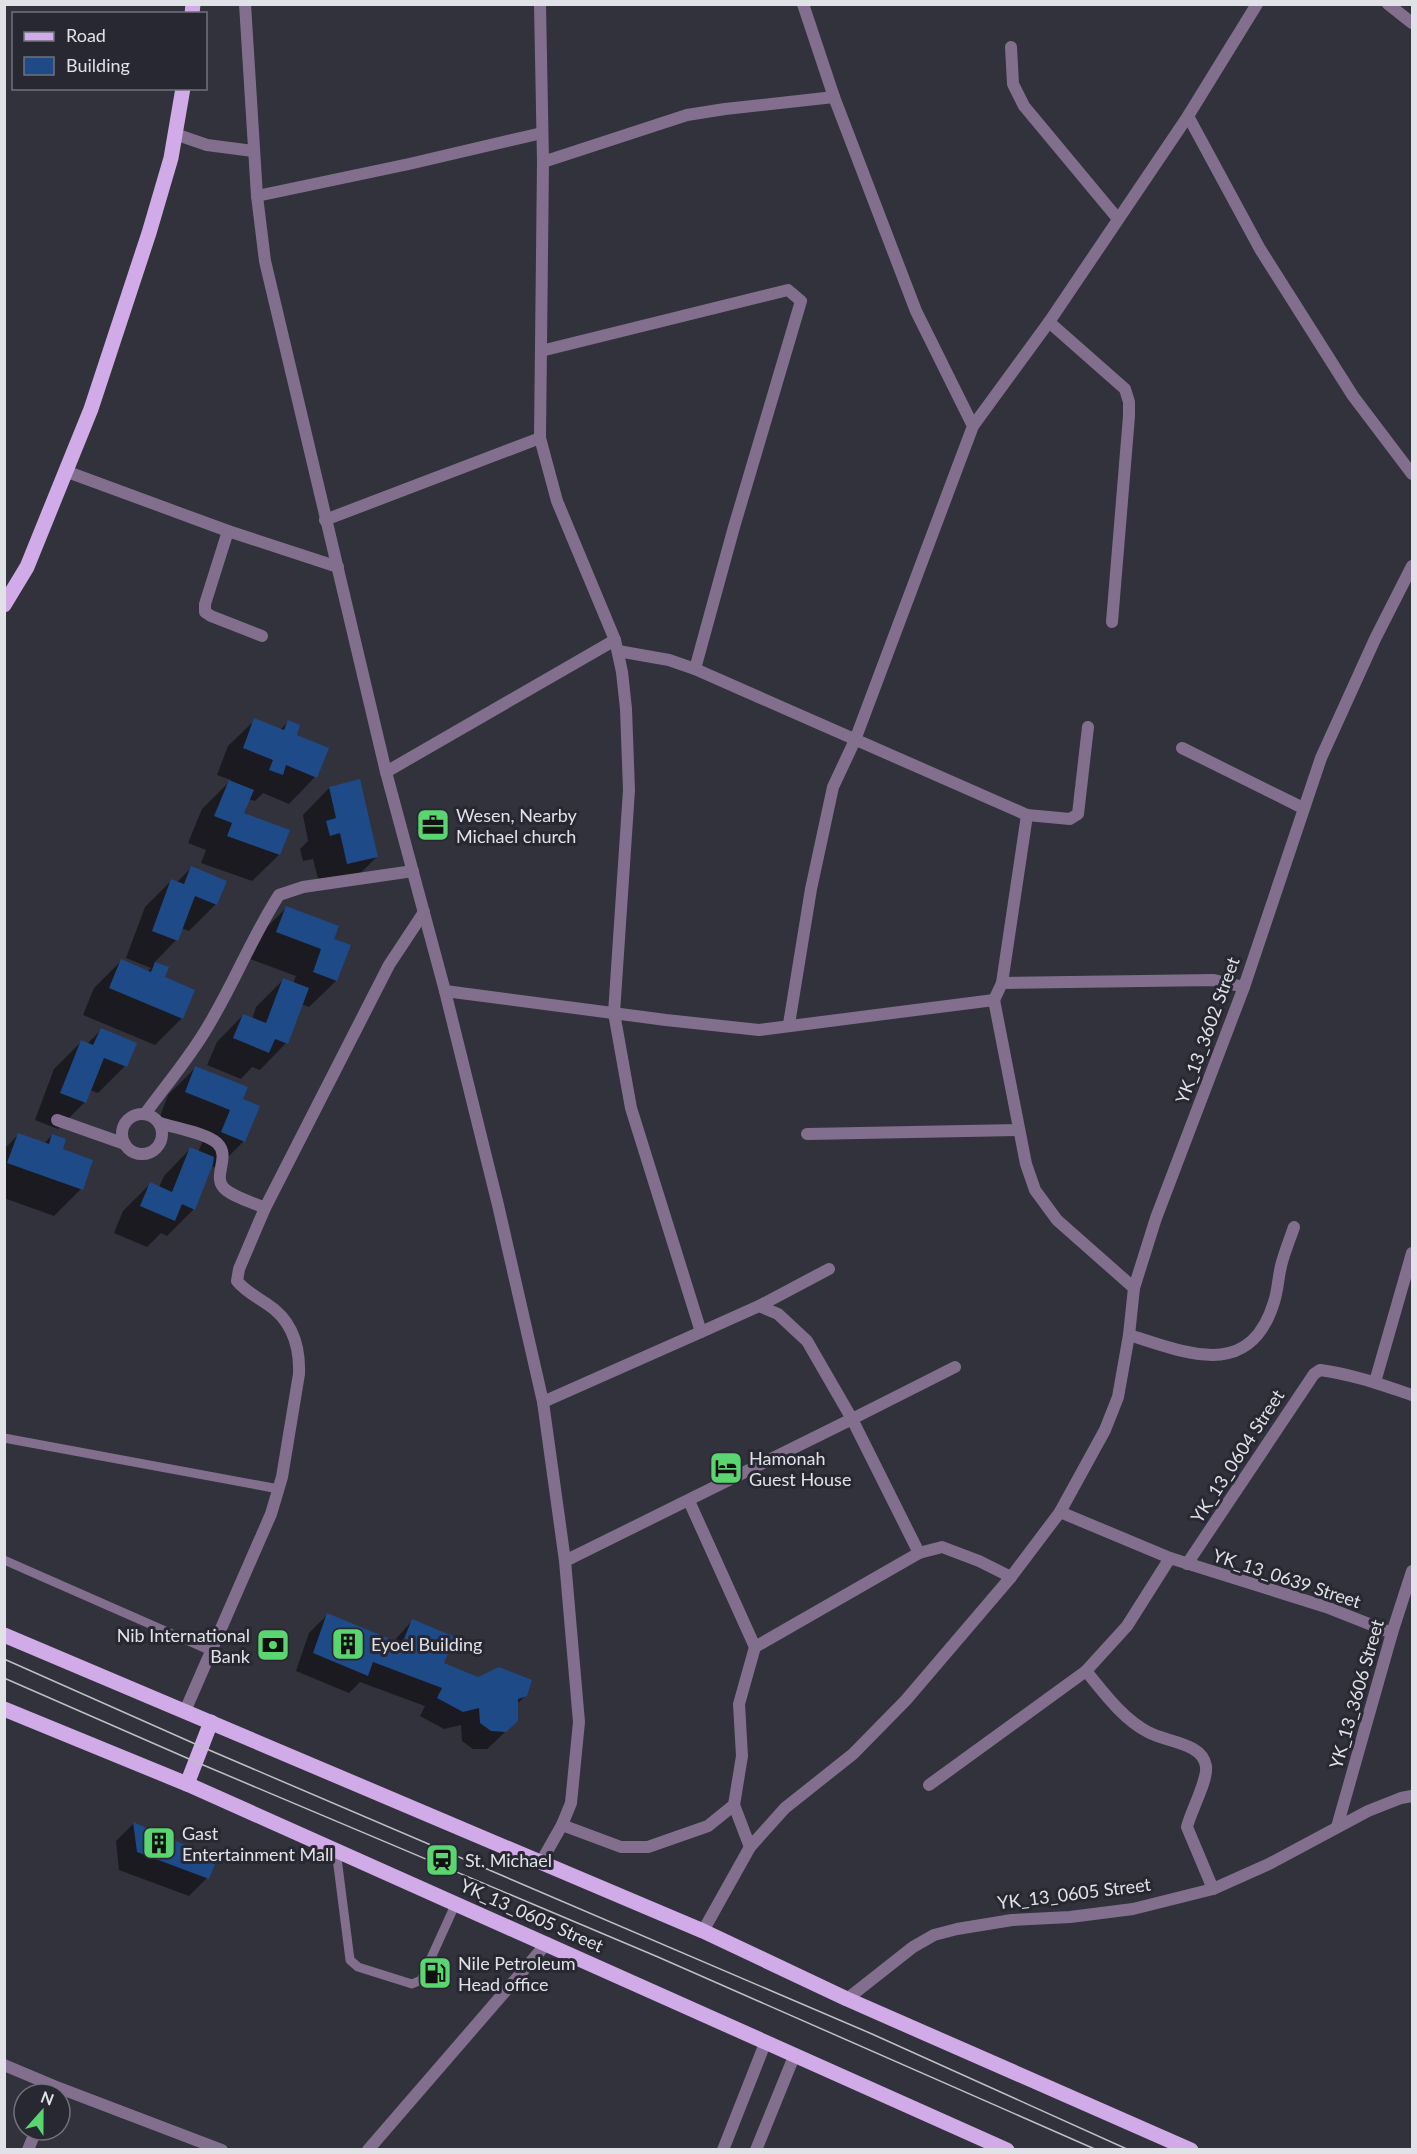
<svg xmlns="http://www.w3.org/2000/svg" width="1417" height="2154" font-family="Lato,sans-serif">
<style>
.shadow{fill:#0007}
.building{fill:#1e4a87}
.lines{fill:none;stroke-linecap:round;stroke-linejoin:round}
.service{stroke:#826f8d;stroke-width:9}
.minor{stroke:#826f8d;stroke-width:12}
.primary{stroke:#d1aae8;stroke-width:15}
.tram{stroke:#bfbfc7;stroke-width:1.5}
.labels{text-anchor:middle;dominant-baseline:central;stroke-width:6;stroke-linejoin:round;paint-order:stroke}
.poi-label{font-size:18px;fill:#e1e1e8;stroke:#282832;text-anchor:start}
.street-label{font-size:18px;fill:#e1e1e8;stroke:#282832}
</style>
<rect width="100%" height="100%" fill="#31323c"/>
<!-- shadow -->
<g class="shadow">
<polygon points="255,720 280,730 288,722 315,777 289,804 263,793 255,801 248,799 242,813 288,831 279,855 252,881 201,863 206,850 188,843 202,809 231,780 217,775 228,746"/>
<polygon points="329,788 377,857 350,883 321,890 313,859 303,861 300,849 308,841 303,815"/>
<polygon points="191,868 216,904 189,931 181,928 176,940 154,963 167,968 163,978 182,1018 155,1045 83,1015 94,988 121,961 147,972 151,968 126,958 145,907 172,880 177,882"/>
<polygon points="286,908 332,939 336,981 309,1007 301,1004 286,1043 260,1070 252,1067 241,1079 207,1065 217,1042 243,1015 252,1019 256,1007 283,980 293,983 296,976 250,959 259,935"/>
<polygon points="101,1030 135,1044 125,1066 98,1093 90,1090 85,1102 58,1129 35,1120 54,1069 81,1042 87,1044"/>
<polygon points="195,1068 241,1100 244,1141 217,1168 211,1166 194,1209 167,1236 161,1233 147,1247 114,1233 123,1211 150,1184 159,1187 164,1176 190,1149 198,1152 205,1137 159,1119 168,1095"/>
<polygon points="18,1135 44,1144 52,1135 81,1189 54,1216 4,1198 4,1149"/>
<polygon points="327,1615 393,1642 412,1621 442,1664 525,1696 517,1704 517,1721 487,1749 473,1749 462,1741 461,1725 444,1729 420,1716 425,1706 360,1682 349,1693 296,1671 309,1633"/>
<polygon points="134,1823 207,1878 189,1896 119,1870 116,1841"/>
</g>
<!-- building -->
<g class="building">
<polygon points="254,718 284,730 288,720 300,725 297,735 329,748 317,778 286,765 283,775 269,770 273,760 243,748"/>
<polygon points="360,779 378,857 347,864 340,833 330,836 326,821 336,818 329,787"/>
<polygon points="229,780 254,790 244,813 290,830 280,855 227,836 232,823 214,816"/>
<polygon points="191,866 227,881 217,905 195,896 178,941 152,931 171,879 184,884"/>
<polygon points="286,906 339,926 334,939 351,945 337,981 313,972 321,949 276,932"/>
<polygon points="121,959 151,972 155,962 169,967 165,977 195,990 183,1019 109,988"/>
<polygon points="283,978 309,988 288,1044 275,1039 269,1053 233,1038 243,1014 266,1023"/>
<polygon points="101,1028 137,1043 127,1067 104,1058 86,1103 60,1093 81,1040 93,1045"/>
<polygon points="195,1066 248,1087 243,1099 260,1106 245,1142 221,1132 230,1110 185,1092"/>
<polygon points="18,1133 49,1144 52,1134 66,1139 63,1149 93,1160 83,1190 7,1163"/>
<polygon points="190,1147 214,1157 213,1164 195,1210 182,1204 175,1221 140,1206 150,1182 172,1192"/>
<polygon points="327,1613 402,1644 412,1619 455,1637 444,1663 478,1677 499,1667 532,1680 527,1696 518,1699 518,1721 506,1732 491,1731 480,1723 479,1708 463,1712 437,1698 442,1688 373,1662 368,1676 313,1653"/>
<polygon points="133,1822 217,1859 209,1879 137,1852"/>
</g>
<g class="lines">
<!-- service -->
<g class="service">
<polyline points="4,1438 279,1489"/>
<polyline points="4,1560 211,1651"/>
<polyline points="336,1850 350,1960 358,1967 412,1984 421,1980 456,1903"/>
</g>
<!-- minor -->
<g class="minor">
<polyline points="245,4 257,196 265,261 386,772 445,991 498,1205 543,1402 565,1561 579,1722 571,1803 562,1825 541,1862"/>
<polyline points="540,4 543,162 540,438 557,501 615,640 622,672 626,709 629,790 614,1013 631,1108 701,1332 543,1402"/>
<polyline points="1388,4 1412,23"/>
<polyline points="1011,47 1013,84 1024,106 1118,219"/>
<polyline points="1188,116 1260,249 1353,396 1412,474"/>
<polyline points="175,134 207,145 253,151"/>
<polyline points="543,162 687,115 725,109 834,97"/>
<polyline points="257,196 409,164 542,133"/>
<polyline points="1049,322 1125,389 1129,402 1129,416 1112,622"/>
<polyline points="541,351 788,290 801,301 734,527 695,669"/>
<polyline points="973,426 1049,322 1188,116 1257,4"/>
<polyline points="65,471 228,531 338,567"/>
<polyline points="325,520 540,438"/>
<polyline points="228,531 205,604 205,612 211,616 262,636"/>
<polyline points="618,651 669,660 695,669 1027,815 1070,819 1078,814 1088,727"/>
<polyline points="1182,748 1303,808"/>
<polyline points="386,772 615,640"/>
<polyline points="1002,983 1027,815"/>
<polyline points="445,991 666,1020 759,1030 994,1000 1026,1164 1035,1190 1057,1220 1134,1288"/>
<polyline points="994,1000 1002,983 1214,980 1244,987"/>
<polyline points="789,1024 811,889 833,787 855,740 973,426 916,311 834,97 803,4"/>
<path d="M 145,1114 C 164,1088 185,1063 202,1036 C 231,991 250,940 279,895 L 303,887 L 413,871"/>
<circle cx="142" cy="1134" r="20"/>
<polyline points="57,1120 125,1144"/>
<path d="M 160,1123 C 175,1128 206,1133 217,1143 C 231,1156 213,1175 223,1187 C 230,1196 254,1203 265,1208"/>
<polyline points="807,1134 1019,1130"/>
<polyline points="759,1306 829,1269"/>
<polyline points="701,1332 759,1306 778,1314 807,1341 852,1419 955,1367"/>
<path d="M 1129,1335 C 1187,1353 1250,1381 1274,1302 C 1278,1290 1278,1278 1281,1266 C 1284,1253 1290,1239 1294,1227"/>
<polyline points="1375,1382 1412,1253"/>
<polyline points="689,1501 755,1647"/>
<polyline points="1060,1512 1170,1558 1326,1607 1392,1633"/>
<polyline points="565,1561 852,1419 919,1553 942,1547 979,1561 1011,1577"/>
<path d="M 1187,1564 L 1314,1374 L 1320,1370 C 1351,1374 1382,1385 1412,1395"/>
<path d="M 1086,1671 C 1104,1693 1123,1719 1148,1732 C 1165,1742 1202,1742 1206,1766 C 1208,1781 1191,1810 1187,1827 L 1213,1889"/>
<path d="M 185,1711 L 271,1514 L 282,1477 L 299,1374 C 300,1346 292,1320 267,1304 C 257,1297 245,1291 237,1281 L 239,1269 L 265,1208 L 389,965 L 424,912"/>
<polyline points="929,1785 1086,1671 1127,1626 1170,1558"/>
<polyline points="562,1825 621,1847 648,1847 708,1826 734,1805"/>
<polyline points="1337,1827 1392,1633 1412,1571"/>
<polyline points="750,1847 734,1805 742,1756 739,1704 755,1647 919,1553"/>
<polyline points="703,1931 750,1847 785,1808 853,1754 906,1700 1011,1577 1060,1512 1105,1430 1118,1397 1129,1335 1134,1288 1156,1218 1244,987 1321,758 1375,639 1412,566"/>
<polyline points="847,1999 913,1947 934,1935 957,1929 1012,1920 1070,1917 1133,1909 1213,1889 1269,1864 1368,1811 1401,1798 1412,1796"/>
<polyline points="4,2065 54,2086 222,2150"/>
<polyline points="28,2150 36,2130"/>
<polyline points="368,2150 547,1943"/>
<polyline points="723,2150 766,2041"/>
<polyline points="756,2150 795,2054"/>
</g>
<!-- primary -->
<g class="primary">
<polyline points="192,14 193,4"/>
<polyline points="4,605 27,567 91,409 149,233 171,158 183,88"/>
<polyline points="4,1635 703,1931 847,1999 1191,2150"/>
<polyline points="4,1709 187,1784 1007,2150"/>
<polyline points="187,1784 211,1722"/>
</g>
<!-- tram -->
<g class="tram">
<polyline points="4,1659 202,1747 872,2034 1129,2150"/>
<polyline points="4,1678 196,1762 658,1957 1097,2150"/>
</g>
</g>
<!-- icons -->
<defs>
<g id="office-square" transform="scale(1.725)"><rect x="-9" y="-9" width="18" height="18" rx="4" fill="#5ad56f" stroke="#282832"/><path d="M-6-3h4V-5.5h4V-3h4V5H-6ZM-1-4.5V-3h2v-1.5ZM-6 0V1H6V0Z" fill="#111"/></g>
<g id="hotel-square" transform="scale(1.725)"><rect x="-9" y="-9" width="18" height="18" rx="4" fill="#5ad56f" stroke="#282832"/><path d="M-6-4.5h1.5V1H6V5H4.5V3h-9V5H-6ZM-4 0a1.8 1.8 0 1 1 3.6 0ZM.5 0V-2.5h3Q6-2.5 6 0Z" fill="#111"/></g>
<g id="building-square" transform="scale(1.725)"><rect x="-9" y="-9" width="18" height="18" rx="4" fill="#5ad56f" stroke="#282832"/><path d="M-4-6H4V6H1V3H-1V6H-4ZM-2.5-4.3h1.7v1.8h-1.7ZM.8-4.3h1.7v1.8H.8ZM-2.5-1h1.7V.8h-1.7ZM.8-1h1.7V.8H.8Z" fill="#111"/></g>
<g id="bank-square" transform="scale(1.725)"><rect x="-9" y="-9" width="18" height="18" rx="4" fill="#5ad56f" stroke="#282832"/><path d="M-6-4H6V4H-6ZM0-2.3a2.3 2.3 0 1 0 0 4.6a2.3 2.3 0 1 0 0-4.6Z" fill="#111"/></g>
<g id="station-square" transform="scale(1.725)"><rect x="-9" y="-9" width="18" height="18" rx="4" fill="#5ad56f" stroke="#282832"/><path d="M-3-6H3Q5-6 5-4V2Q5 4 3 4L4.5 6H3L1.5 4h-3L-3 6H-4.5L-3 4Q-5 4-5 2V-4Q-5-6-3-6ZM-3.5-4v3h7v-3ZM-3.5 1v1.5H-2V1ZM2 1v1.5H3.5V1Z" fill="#111"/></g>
<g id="fuel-square" transform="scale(1.725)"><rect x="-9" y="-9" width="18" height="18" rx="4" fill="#5ad56f" stroke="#282832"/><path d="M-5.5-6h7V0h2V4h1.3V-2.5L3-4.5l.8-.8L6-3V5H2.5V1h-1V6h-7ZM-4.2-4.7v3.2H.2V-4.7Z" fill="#111"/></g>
</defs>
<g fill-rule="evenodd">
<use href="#office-square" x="433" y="825"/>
<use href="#hotel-square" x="726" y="1468"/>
<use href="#building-square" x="348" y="1644"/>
<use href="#bank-square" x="273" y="1645"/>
<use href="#building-square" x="159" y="1843"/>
<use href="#station-square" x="442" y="1860"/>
<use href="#fuel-square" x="435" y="1973"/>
</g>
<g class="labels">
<!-- poi labels -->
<g class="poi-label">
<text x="456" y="815">Wesen, Nearby<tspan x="456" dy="21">Michael church</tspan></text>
<text x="749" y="1458">Hamonah<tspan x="749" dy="21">Guest House</tspan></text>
<text x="250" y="1635" text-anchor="end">Nib International<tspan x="250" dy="21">Bank</tspan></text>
<text x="371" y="1644">Eyoel Building</text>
<text x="182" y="1833">Gast<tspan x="182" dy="21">Entertainment Mall</tspan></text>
<text x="465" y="1860">St. Michael</text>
<text x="458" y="1963">Nile Petroleum<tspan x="458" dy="21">Head office</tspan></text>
</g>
<!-- street labels -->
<g class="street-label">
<text transform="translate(1207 1030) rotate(-70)">YK_13_3602 Street</text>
<text transform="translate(1237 1456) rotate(-57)">YK_13_0604 Street</text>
<text transform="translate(1287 1578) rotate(18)">YK_13_0639 Street</text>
<text transform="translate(1356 1694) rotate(-74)">YK_13_3606 Street</text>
<text transform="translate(1074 1893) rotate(-7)">YK_13_0605 Street</text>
<text transform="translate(532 1915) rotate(24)">YK_13_0605 Street</text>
</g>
</g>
<!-- border -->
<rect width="1417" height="2154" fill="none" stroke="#e1e1e8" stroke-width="12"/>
<!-- legend -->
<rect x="12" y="12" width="195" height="78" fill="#282832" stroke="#72727b" stroke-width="1.5"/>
<rect x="24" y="32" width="30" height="9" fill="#d1aae8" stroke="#72727b" stroke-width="1.5"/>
<text x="66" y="42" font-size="18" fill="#e1e1e8">Road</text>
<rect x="24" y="57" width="30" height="18" fill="#1e4a87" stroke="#72727b" stroke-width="1.5"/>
<text x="66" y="72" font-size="18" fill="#e1e1e8">Building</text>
<!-- north arrow -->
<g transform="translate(42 2112) rotate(21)"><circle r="28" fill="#282832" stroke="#72727b" stroke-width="1.5"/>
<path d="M0-4.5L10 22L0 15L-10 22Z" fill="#5ad56f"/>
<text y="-9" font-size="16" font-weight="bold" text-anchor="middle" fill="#e1e1e8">N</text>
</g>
</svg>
